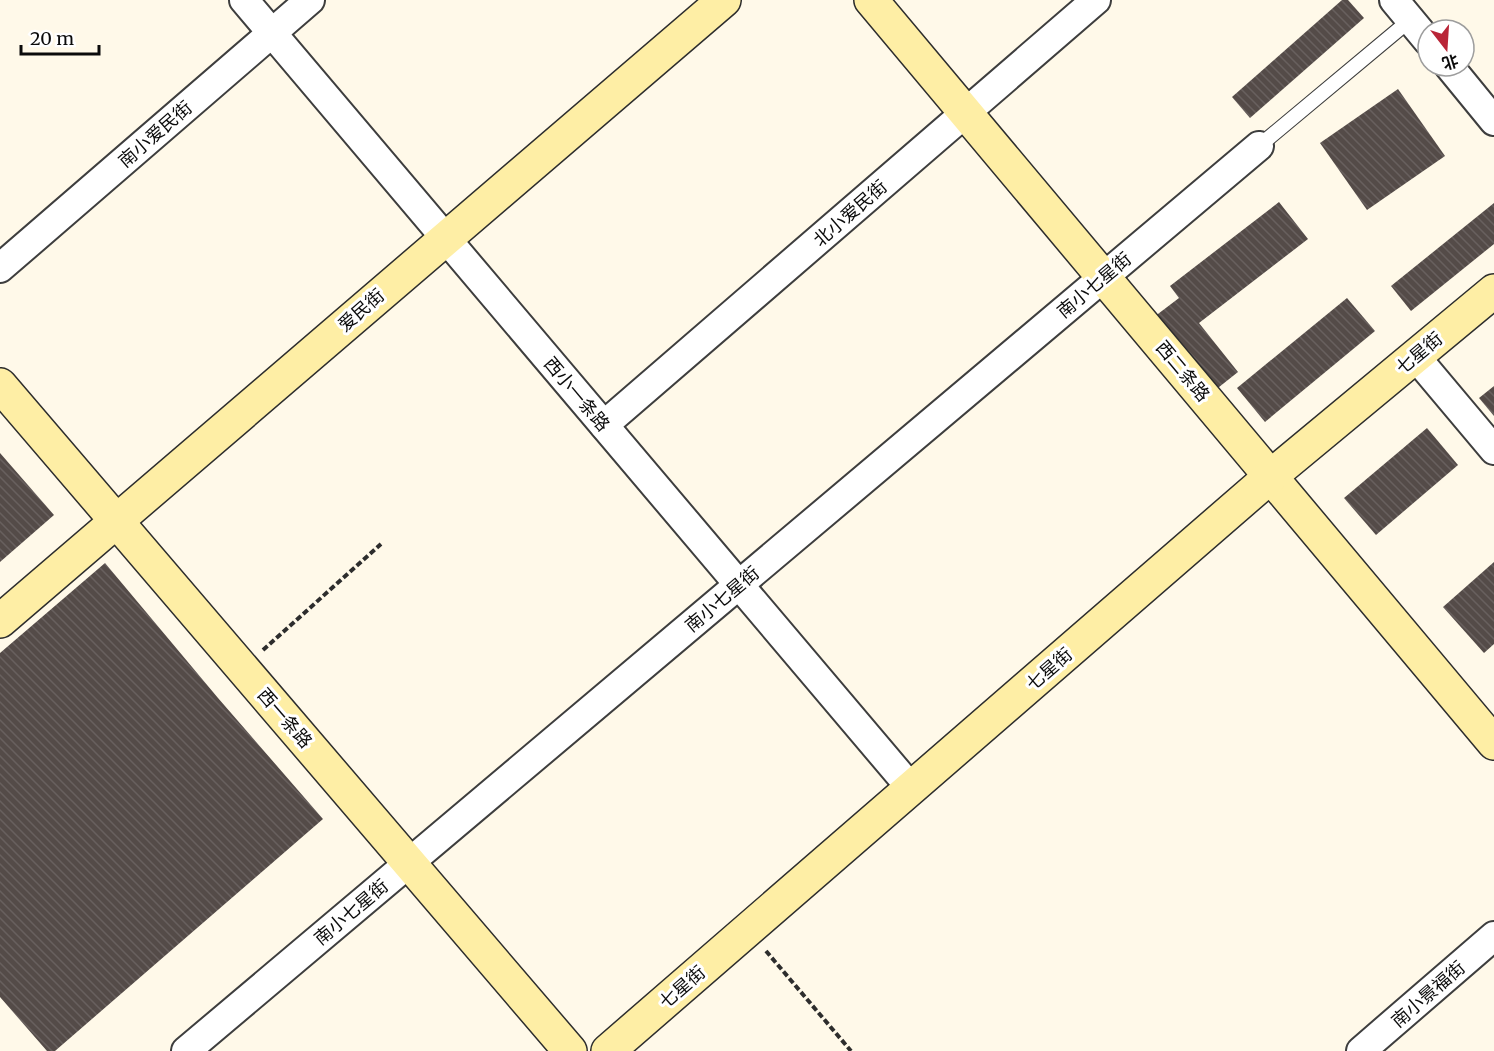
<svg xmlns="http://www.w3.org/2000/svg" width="1494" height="1051" font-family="Merriweather,'Noto Sans SC',serif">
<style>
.building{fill:url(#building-back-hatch)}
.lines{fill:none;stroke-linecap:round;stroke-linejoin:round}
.lane-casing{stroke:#3e3e3e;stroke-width:16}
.street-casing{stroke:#3e3e3e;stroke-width:32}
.secondary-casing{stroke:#2d2d2d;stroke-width:36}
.path{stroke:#2d2d2d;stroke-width:4;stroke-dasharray:6 3;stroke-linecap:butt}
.lane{stroke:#fff;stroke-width:14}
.street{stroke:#fff;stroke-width:28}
.secondary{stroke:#feeea5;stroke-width:33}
.labels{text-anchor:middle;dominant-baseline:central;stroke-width:6;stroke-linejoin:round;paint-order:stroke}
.street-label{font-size:18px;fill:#0b0b0b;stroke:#fff}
</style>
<defs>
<pattern id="building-back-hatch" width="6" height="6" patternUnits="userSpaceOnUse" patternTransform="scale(1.5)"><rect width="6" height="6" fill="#544b48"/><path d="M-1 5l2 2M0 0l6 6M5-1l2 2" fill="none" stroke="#68605e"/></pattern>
</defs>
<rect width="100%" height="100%" fill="#fff9e9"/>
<!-- building -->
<g class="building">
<polygon points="1342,0 1348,0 1364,18 1250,118 1232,97"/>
<polygon points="1398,89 1445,156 1367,210 1320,143"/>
<polygon points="1279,202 1308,239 1199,323 1238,372 1209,395 1150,320 1179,298 1170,286"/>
<polygon points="1494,203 1494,244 1411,311 1391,286"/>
<polygon points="1347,298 1375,331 1265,422 1237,388"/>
<polygon points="1494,386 1494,416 1479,398"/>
<polygon points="1427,428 1458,465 1376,535 1344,498"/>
<polygon points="0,453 54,515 0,562"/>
<polygon points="1494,562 1494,644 1484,653 1443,607"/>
<polygon points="105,563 218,698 323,819 55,1051 47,1051 0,997 0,653"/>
</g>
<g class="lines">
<!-- lane casing -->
<g class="lane-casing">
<polyline id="lane" points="1259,146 1410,20"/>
</g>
<!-- street casing -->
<g class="street-casing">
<g id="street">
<polyline points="244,0 911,788"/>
<polyline points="1394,0 1428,41"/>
<polyline points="1449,66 1494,121"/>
<polyline points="0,268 310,0"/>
<polyline points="1415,356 1494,450"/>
<polyline points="604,425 1096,0"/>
<polyline points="186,1051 1259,146"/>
<polyline points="1361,1051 1494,936"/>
</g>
</g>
<!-- secondary casing -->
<g class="secondary-casing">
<g id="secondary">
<polyline points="871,0 1494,743"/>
<polyline points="0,385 570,1051"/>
<polyline points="0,621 724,0"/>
<polyline points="608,1051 1271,476 1494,291"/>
</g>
</g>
<!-- path -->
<g class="path">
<polyline points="263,650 381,544"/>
<polyline points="766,951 851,1051"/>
</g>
<!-- lane -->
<use href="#lane" class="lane"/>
<!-- street -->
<use href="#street" class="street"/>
<!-- secondary -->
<use href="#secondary" class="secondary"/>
</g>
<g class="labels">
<!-- street labels -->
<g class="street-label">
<text transform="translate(155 134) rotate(-41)">南小爱民街</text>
<text transform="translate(850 213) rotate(-41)">北小爱民街</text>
<text transform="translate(1094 285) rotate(-40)">南小七星街</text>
<text transform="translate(361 310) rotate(-41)">爱民街</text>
<text transform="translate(1419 353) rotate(-40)">七星街</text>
<text transform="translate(1183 371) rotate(50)">西二条路</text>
<text transform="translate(577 394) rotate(50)">西小一条路</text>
<text transform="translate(722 599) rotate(-40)">南小七星街</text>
<text transform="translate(1049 669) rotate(-41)">七星街</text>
<text transform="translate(285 718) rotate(49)">西一条路</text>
<text transform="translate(351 912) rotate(-40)">南小七星街</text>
<text transform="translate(682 987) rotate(-41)">七星街</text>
<text transform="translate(1428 994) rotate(-41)">南小景福街</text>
</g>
</g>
<!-- north arrow -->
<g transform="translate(1446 48) rotate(163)"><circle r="28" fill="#ffffff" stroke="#9d9d9d" stroke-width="1.5"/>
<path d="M0-4.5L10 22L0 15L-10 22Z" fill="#b92537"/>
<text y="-9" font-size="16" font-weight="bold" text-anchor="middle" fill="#0b0b0b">北</text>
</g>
<!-- scale -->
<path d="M21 45v9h78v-9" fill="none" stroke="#0b0b0b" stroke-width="3"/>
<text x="30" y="45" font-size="18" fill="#0b0b0b" stroke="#ffffff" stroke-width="4.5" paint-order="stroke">20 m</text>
</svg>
